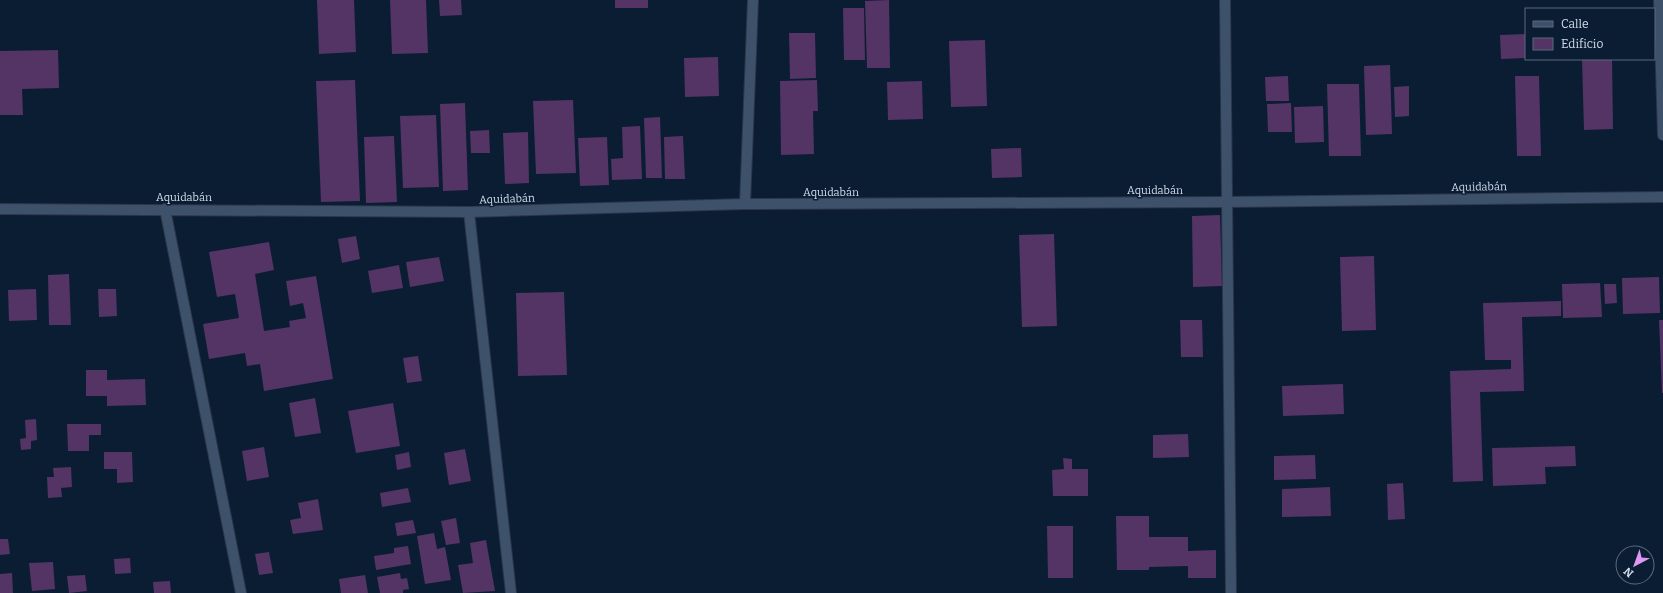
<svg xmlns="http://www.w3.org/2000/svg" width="1663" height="593" font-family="Bitter,serif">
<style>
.building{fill:#533465}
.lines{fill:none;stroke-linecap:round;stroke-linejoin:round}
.street-casing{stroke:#2e3548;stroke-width:12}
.secondary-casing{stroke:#2e3548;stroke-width:12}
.street{stroke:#3d516b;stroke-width:10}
.secondary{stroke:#3d516b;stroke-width:10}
.labels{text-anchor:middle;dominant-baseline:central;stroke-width:3;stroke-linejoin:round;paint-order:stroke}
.street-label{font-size:11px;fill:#d1ddec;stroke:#0b1d33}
</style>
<rect width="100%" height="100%" fill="#0b1d33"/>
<!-- building -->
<g class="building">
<polygon points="317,0 354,0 356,52 319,54"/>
<polygon points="390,0 426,0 428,53 392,54"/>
<polygon points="439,0 461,0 462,15 440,16"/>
<rect x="615" y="0" width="33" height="8"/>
<polygon points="889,0 890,68 867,68 865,1"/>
<polygon points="843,8 864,8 865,60 844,60"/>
<polygon points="789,33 815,33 816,78 790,79"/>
<polygon points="1526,34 1526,58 1501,59 1500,35"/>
<polygon points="985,40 987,106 951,107 949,41"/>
<polygon points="58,50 59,88 22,89 23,115 0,115 0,51"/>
<polygon points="718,57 719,96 685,97 684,58"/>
<polygon points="1582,59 1612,59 1613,129 1584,130"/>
<polygon points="1390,65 1392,134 1366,135 1364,66"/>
<polygon points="1288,76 1289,101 1266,101 1265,77"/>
<polygon points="1515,76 1539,76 1541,156 1517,156"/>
<polygon points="355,80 360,201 321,202 316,81"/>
<polygon points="817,80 818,111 813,111 814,154 781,155 780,81"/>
<polygon points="922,81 923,119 888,120 887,82"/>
<polygon points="1327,84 1359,84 1361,156 1329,156"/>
<polygon points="1409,86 1409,116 1395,117 1394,87"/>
<polygon points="573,100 576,173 536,174 533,101"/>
<polygon points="465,103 468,190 443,191 440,104"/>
<polygon points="1291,103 1292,132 1268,132 1267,104"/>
<polygon points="1323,106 1324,142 1295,143 1294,107"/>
<polygon points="436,115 439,187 403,188 400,116"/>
<polygon points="660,117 662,178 646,178 644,118"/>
<polygon points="640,126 642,179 612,180 611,159 623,158 622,127"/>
<polygon points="489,130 490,153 471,153 470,131"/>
<polygon points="528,132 529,183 505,184 503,133"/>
<polygon points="394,136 397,202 366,203 364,137"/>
<polygon points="683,136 685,179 665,179 664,137"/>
<polygon points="607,137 609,185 580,186 578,138"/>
<polygon points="1021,148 1022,177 992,178 991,149"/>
<polygon points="1220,215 1222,286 1193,287 1192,216"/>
<polygon points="1054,234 1057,326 1022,327 1019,235"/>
<polygon points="356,236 360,259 342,263 338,239"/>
<polygon points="269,242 274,270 255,274 264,331 290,327 289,321 306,318 303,303 290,306 286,281 316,276 333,379 264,391 260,364 247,366 245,353 209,359 203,324 239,318 235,294 217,297 209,252"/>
<polygon points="1374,256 1376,330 1342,331 1340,257"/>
<polygon points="439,257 444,281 410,287 406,262"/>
<polygon points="399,265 403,288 372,293 368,271"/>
<polygon points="69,274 71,325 49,325 48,275"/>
<polygon points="1659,277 1660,313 1623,314 1622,278"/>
<polygon points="1600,283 1602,317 1563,318 1562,284"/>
<polygon points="1604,284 1616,284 1617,303 1605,304"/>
<polygon points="36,289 37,320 9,321 8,290"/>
<polygon points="98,289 116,289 117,316 99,317"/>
<polygon points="564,292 567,375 518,376 516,293"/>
<polygon points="1561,301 1561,316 1522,317 1524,391 1480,392 1483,481 1453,482 1450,371 1511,369 1511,360 1485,360 1483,303"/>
<polygon points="1180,320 1202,320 1203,357 1181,357"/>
<polygon points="1659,320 1663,320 1663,393 1662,393"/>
<polygon points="418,356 422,381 407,383 403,358"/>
<polygon points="86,370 107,370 107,380 145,379 146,405 107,406 107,396 86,396"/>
<polygon points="1343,384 1344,414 1283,416 1282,386"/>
<polygon points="315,398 321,433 295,437 289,403"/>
<polygon points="393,403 400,446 356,453 348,411"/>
<polygon points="36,419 37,440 31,441 31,449 21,450 20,439 26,438 25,420"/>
<polygon points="67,424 101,424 101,435 89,435 89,451 68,451"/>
<polygon points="1188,434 1189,457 1153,458 1153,435"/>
<polygon points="1575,446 1576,466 1545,467 1546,484 1493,486 1492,448"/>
<polygon points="264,447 269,477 247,481 242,451"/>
<polygon points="465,449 471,481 449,485 444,453"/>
<polygon points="104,452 132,452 133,482 117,483 117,469 104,469"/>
<polygon points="409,452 411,467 397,470 395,455"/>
<polygon points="1315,455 1316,479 1274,480 1274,456"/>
<polygon points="1063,458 1072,459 1072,469 1088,469 1088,496 1053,496 1052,470 1064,469"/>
<polygon points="71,467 72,487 61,488 62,497 48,498 47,477 54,477 53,468"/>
<polygon points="1403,483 1405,519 1388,520 1387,484"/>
<polygon points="1330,487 1331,516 1282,517 1282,489"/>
<polygon points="408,488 411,502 382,507 380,493"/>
<polygon points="318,499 323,530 293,534 290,520 301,518 298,503"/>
<polygon points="1116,516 1149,516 1149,537 1188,537 1188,551 1216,550 1216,578 1188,578 1188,566 1149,567 1149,570 1117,570"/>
<polygon points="456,518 460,543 446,545 441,521"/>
<polygon points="413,520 416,533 397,536 395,523"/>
<polygon points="1047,526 1073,526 1073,578 1048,578"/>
<polygon points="434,533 437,549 445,547 451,580 425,584 417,536"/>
<polygon points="0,539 8,539 10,554 0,555"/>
<polygon points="486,540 495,591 463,593 458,565 473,563 470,543"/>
<polygon points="408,546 411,564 376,570 374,556 394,553 394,548"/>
<polygon points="269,552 273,573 259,575 255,554"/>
<polygon points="130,558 131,573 115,574 114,559"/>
<polygon points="53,562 55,589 32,591 29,563"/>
<polygon points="12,573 13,593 0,593 0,574"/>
<polygon points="400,573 401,579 407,578 409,589 403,590 403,593 380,593 377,577"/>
<polygon points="85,575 87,591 69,593 67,576"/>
<polygon points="365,575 368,593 341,593 339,579"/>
<polygon points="170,581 171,593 154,593 153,582"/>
</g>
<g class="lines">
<!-- street casing -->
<g class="street-casing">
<g id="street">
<polyline points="1225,0 1231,593"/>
<polyline points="1659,0 1663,135"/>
<polyline points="745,204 753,0"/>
<polyline points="165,209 241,593"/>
<polyline points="469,212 511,593"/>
</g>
</g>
<!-- secondary casing -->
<g class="secondary-casing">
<polyline id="secondary" points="0,209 469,212 745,204 1227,202 1663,197"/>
</g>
<!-- street -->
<use href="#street" class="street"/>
<!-- secondary -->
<use href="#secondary" class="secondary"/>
</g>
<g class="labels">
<!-- street labels -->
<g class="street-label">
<text transform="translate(1479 187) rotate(-1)">Aquidabán</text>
<text x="1155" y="190">Aquidabán</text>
<text x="831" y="192">Aquidabán</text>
<text x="184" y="197">Aquidabán</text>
<text transform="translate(507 199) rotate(-2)">Aquidabán</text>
</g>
</g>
<!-- legend -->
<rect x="1525" y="8" width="130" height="52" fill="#0b1d33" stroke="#5a6a7d"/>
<rect x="1533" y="21" width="20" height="6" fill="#3d516b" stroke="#5a6a7d"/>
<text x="1561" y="28" font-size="12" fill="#d1ddec">Calle</text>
<rect x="1533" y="38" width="20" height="12" fill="#533465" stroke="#5a6a7d"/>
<text x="1561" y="48" font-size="12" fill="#d1ddec">Edificio</text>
<!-- north arrow -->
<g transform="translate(1635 565) rotate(221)"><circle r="19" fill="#0b1d33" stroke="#5a6a7d"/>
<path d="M0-3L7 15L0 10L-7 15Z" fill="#de98f3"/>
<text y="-6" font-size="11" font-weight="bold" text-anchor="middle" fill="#d1ddec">N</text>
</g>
</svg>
